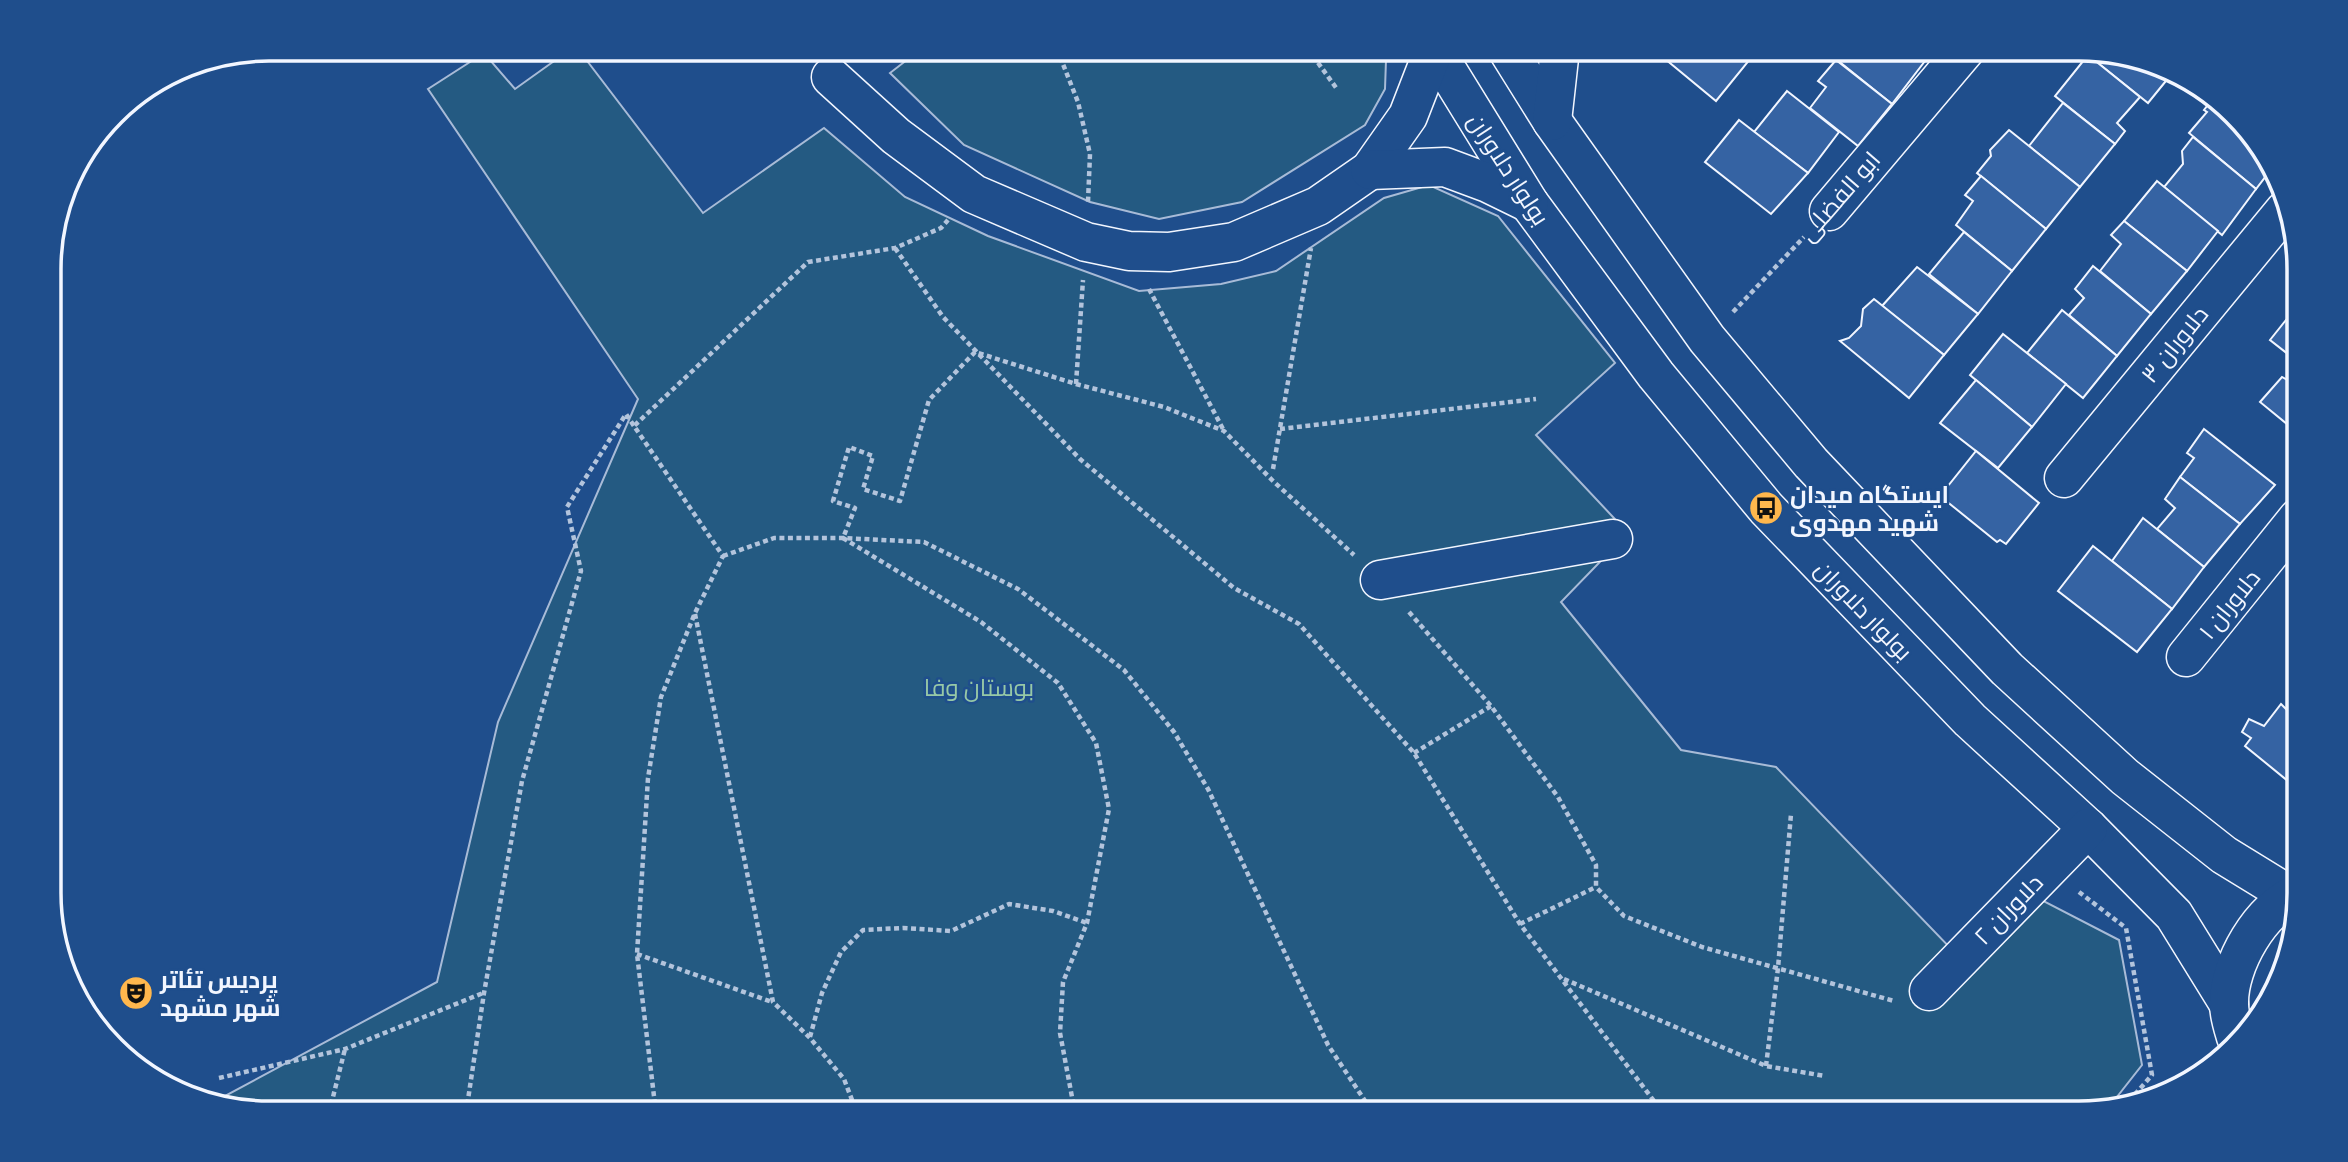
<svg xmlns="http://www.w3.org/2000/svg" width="2348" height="1162" font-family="'Titillium Web',Cairo,sans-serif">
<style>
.green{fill:#245a82;stroke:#a8bbd7;stroke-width:2}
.building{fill:#3563a3;stroke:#f2f6ff;stroke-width:2}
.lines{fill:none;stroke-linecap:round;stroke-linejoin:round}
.minor-casing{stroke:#f2f6ff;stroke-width:41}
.major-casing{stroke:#f2f6ff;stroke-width:41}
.path{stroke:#b3c4dc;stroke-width:4.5;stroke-dasharray:5 3.5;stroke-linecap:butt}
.minor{stroke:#1f4e8c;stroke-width:38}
.major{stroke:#1f4e8c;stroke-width:38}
.labels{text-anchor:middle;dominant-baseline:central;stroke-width:5;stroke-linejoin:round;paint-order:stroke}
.street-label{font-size:24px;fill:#f2f6ff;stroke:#1f4e8c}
.poi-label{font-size:24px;font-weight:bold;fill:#f2f6ff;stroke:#1f4e8c;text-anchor:start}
.park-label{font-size:24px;fill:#97c8a6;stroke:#1f4e8c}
.rim{fill:none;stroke:#f2f6ff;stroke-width:3.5}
</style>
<rect width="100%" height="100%" fill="#1f4e8c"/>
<!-- green -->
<g class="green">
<polygon points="571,49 578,49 703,213 824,128 905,197 988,236 1139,291 1221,284 1276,271 1384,198 1429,185 1498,216 1615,363 1536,435 1628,533 1561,602 1681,750 1776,767 1955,953 2028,893 2119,940 2142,1065 2109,1107 2093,1113 269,1113 224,1102 223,1097 437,982 498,722 638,399 428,89 484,53 515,89"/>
<polygon points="921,49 1378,49 1386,60 1385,89 1365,125 1242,202 1159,219 1090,202 964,145 890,73"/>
</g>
<!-- building -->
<g class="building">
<polygon points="1653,49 1740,49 1751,58 1716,101"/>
<polygon points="1837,49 1910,49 1925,61 1892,104 1831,55"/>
<polygon points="1910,49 1935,49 1925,61"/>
<polygon points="2091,52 2174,71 2148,103 2088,55"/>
<polygon points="2088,55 2140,97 2117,123 2125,131 2115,144 2055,96"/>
<polygon points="1836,60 1892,104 1858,146 1810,108 1826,87 1818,81"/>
<polygon points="1787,91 1839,132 1808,173 1754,132"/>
<polygon points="2211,101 2254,135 2269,172 2256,189 2189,133 2207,112 2204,110"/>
<polygon points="2063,103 2115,144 2080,187 2029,146"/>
<polygon points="1739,120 1808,173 1771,214 1705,162"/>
<polygon points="2009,130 2080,187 2046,229 1977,173 1991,156 1990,150"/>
<polygon points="2193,137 2256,189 2222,235 2164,187 2183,164 2182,151"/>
<polygon points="1981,176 2046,229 2012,271 1956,225 1973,201 1965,195"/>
<polygon points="2157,181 2218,231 2187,271 2124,221"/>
<polygon points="2124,221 2187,271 2151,314 2100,271 2121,244 2111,235"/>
<polygon points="1964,232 2012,271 1978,314 1929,274"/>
<polygon points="2093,266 2151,314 2117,356 2069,315 2084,298 2075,289"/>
<polygon points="1917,267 1978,314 1944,355 1882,306"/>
<polygon points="1874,299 1944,355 1909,398 1840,341 1849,338 1861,326 1863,309"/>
<polygon points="2062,310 2117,356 2083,398 2027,353"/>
<polygon points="2297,319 2298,362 2270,340 2286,320 2293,324"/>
<polygon points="2003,334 2066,384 2032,427 1970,375"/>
<polygon points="2298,375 2298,433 2260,402 2282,377 2291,382"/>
<polygon points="1976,380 2032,427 1998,468 1940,423"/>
<polygon points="2204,429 2275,485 2240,524 2180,477 2194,458 2187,453"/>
<polygon points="1976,451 2039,503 2006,544 2000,540 1997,542 1940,496"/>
<polygon points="2180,477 2240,524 2204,567 2157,529 2175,508 2165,499"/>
<polygon points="2143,518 2204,567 2172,609 2112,561"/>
<polygon points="2093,546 2172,609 2137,652 2058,591"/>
<polygon points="2281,704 2286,709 2288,705 2298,714 2299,781 2294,786 2245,746 2251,738 2242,732 2249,719 2264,726"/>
</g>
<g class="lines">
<!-- minor casing -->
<g class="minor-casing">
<g id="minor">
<polyline points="1434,49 1529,203 1656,375 1766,508 1970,720 2088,828 2174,915 2229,1004"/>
<polyline points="1507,49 1552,121 1707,339 1811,463 2007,669 2125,777 2224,855 2291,896"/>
<polyline points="831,77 896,136 974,194 1086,242 1129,251 1169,252 1234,242 1318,206 1370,170 1408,116 1434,49"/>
<polyline points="1552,121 1560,49"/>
<polyline points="1370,170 1445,167 1488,183 1529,203"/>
<polyline points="1829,211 1966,49"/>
<polyline points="2064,478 2285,210"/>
<polyline points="1380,580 1613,539"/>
<polyline points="2186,657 2298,518"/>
<polyline points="1929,991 2088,828"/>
</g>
</g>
<!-- major casing -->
<g class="major-casing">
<path id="major" d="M 2236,1037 C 2233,1027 2229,1015 2229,1004 C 2228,965 2261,907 2299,893"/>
</g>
<!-- path -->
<g class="path">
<polyline points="1057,49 1078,102 1090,154 1088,202"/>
<polyline points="1308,49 1337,89"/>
<polyline points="895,248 943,317 1080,459 1234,588 1299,624 1414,753 1520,924 1663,1113"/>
<polyline points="1149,289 1223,429"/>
<polyline points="1733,312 1804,237"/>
<polyline points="1076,384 1083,280"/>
<polyline points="1280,429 1536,399"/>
<polyline points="1273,469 1311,248"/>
<polyline points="723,556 774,538 843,538 924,542 1018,589 1124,670 1174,732 1208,789 1328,1045 1373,1113"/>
<polyline points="1409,612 1491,706 1558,797 1596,865 1596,887 1624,916 1702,947 1894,1001"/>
<polyline points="695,614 773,1002 810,1038 844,1079 857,1113"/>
<polyline points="1414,753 1491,706"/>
<polyline points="2079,892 2126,928 2152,1075 2130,1100"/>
<polyline points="1520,924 1596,887"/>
<polyline points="637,954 772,1002"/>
<polyline points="1564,979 1766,1066 1825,1076"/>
<polyline points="810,1037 822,993 841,952 863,930 903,928 951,931 1009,904 1053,911 1087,923"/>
<polyline points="1766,1066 1778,968 1791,814"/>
<polyline points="219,1078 345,1049 483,993"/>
<polyline points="329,1113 345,1049"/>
<polyline points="466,1113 484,993 522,781 581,571 567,507 626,414 634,426"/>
<polyline points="656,1113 637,954 648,778 661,697 695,613 723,556 634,426 808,262 895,248 941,228 948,220"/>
<polyline points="1075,1113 1060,1033 1063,982 1087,923 1109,809 1096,743 1058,683 981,622 843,538 855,508 833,501 849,447 873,456 863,489 900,501 929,400 975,352 1076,384 1164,407 1224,431 1273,481 1354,555"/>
<polyline points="1228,1113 1236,1110 1287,1113"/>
</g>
<!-- minor -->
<use href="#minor" class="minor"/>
<!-- major -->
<use href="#major" class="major"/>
</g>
<!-- icons -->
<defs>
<g id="bus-disc" transform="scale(1.75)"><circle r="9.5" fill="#ffb74d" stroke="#1f4e8c"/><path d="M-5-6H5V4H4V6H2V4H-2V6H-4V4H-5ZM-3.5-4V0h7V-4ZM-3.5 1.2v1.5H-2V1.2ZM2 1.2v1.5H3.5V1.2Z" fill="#111"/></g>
<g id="theatre-disc" transform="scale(1.75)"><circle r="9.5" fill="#ffb74d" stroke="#1f4e8c"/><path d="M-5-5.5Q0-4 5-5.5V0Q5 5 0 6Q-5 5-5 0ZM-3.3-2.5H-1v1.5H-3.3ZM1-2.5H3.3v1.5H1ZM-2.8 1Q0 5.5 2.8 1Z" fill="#111"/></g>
</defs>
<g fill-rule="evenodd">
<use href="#bus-disc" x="1766" y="508"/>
<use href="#theatre-disc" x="136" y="993"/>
</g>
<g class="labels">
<!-- street labels -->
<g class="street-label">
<text transform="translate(1509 169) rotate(57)">بولوار دلاوران</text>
<text transform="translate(1839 196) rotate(-49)">ابو الفضلی</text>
<text transform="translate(2174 344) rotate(-51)">دلاوران ۳</text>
<text transform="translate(2229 604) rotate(-51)">دلاوران ۱</text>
<text transform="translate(1864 610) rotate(46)">بولوار دلاوران</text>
<text transform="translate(2008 909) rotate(-46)">دلاوران ۲</text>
</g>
<!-- poi labels -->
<g class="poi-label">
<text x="1790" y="494">ایستگاه میدان<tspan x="1790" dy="28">شهید مهدوی</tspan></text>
<text x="160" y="979">پردیس تئاتر<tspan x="160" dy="28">شهر مشهد</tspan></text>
</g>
<!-- park labels -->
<g class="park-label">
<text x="979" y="687">بوستان وفا</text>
</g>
</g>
<!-- crop -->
<path d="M0 0H2348V1162H0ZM269 61H2079A208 208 0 0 1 2287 269V893A208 208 0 0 1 2079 1101H269A208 208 0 0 1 61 893V269A208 208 0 0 1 269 61Z" fill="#1f4e8c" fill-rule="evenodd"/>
<path class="rim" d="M269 61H2079A208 208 0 0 1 2287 269V893A208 208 0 0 1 2079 1101H269A208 208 0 0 1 61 893V269A208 208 0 0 1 269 61Z"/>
</svg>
